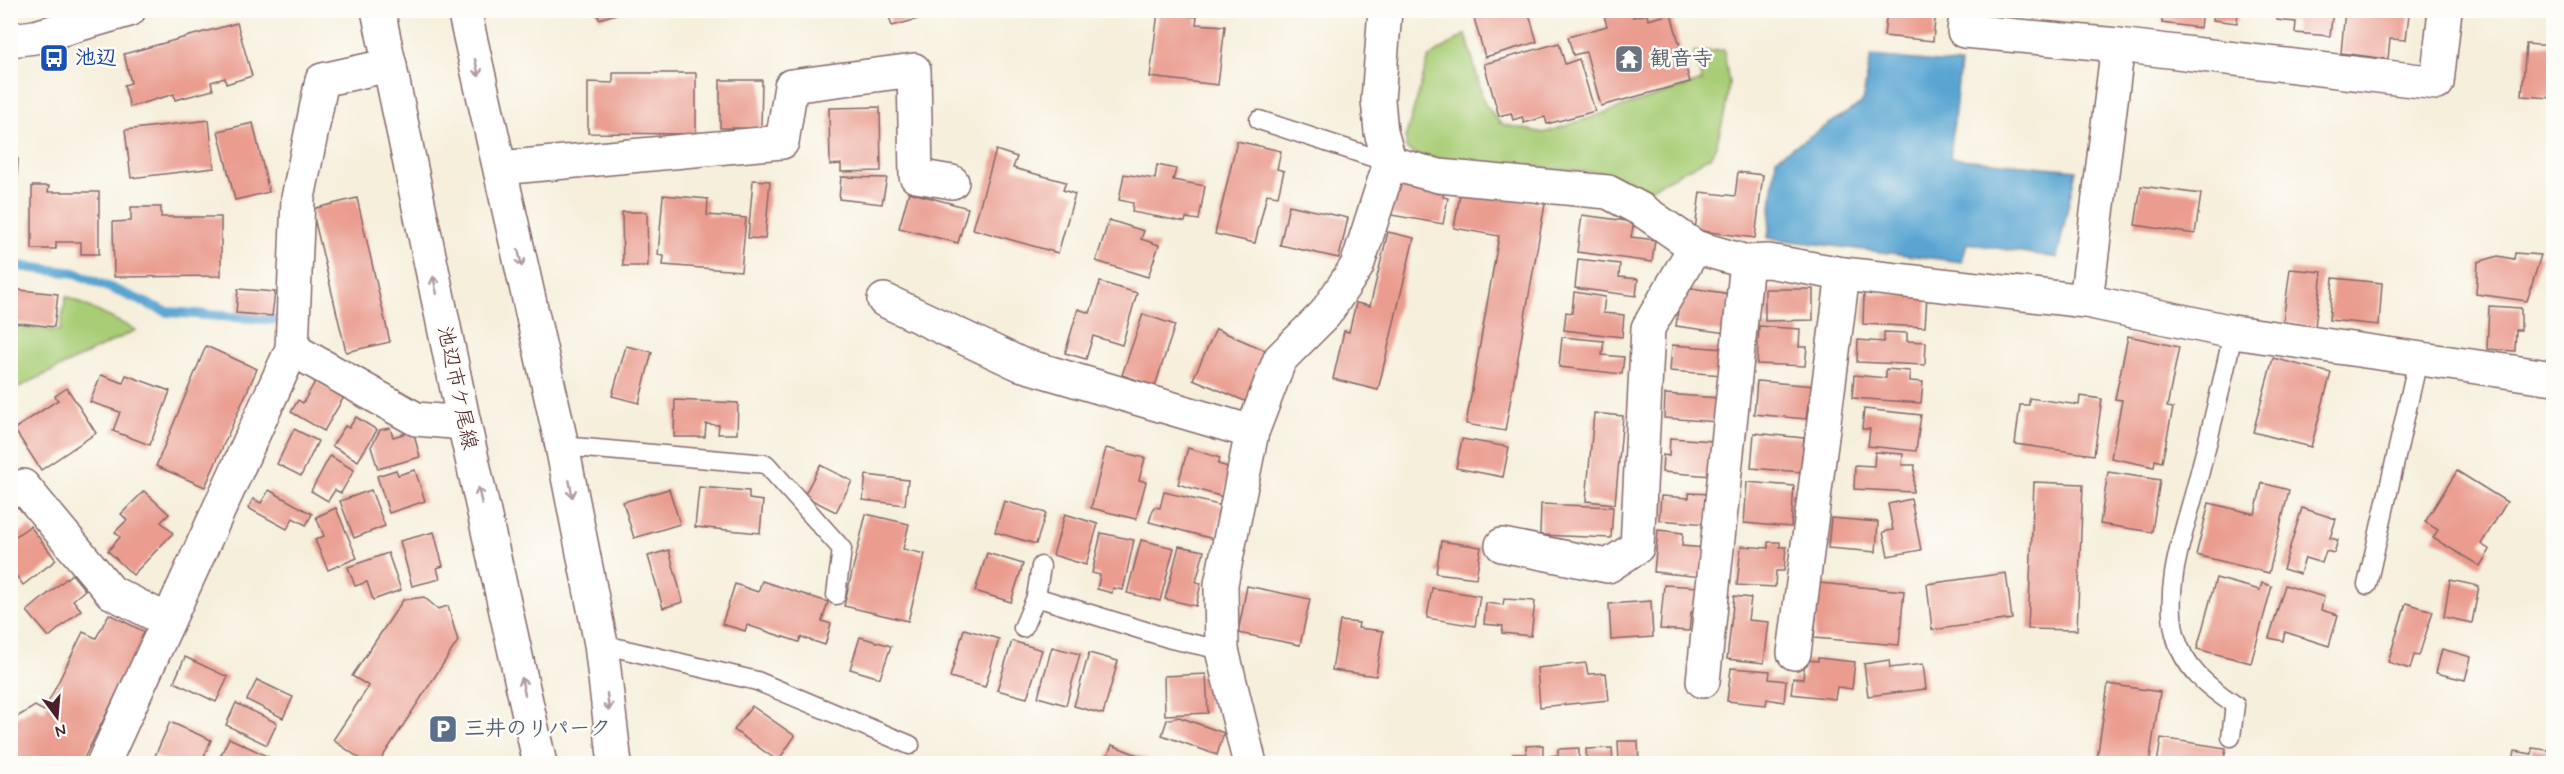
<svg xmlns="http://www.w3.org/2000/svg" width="2564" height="774" font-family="Mynerve,'Klee One',sans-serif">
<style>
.green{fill:#a8cd76;stroke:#797650;stroke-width:1.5}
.water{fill:#59a5d2;stroke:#52627e;stroke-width:1.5}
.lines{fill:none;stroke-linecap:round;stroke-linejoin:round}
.stream{stroke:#59a5d2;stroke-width:10}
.building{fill:#ea9c8f}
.lane-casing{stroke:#866869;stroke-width:21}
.street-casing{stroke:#866869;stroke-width:36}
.secondary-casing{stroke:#866869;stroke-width:36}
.primary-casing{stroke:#866869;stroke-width:36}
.lane{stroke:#fff;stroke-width:18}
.street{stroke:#fff;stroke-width:33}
.secondary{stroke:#fff;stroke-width:33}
.primary{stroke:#fff;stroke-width:33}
.oneway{stroke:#ae9aa0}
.labels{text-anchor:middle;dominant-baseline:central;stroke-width:5;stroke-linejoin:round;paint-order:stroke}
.transit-label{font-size:21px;font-weight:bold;fill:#164399;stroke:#fdfcf7;text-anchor:start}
.worship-label{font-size:21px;font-weight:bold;fill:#5b616d;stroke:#fdfcf7;text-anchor:start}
.street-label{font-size:21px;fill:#4a1f2b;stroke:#fdfcf7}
.service-label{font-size:21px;font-weight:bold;fill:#4e5e75;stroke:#fdfcf7;text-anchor:start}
</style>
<rect width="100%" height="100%" fill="#fdfcf7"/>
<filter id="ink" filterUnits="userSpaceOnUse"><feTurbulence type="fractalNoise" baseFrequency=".0167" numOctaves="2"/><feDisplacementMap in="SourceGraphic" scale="12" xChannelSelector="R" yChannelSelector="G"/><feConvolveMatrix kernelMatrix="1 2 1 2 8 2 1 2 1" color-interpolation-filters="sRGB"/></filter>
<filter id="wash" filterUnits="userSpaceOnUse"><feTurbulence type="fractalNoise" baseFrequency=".008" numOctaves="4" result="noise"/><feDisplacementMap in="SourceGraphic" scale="24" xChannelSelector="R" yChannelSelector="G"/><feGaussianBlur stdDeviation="1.35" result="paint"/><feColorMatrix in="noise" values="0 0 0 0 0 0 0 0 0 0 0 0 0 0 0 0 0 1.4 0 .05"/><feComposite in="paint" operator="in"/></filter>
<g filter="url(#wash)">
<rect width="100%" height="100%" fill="#f6efdc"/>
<!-- green -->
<g class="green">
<polygon points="1466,34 1484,103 1501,124 1544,133 1702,81 1694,52 1724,50 1729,84 1725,112 1716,146 1710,157 1650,189 1606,173 1443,160 1418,155 1406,149 1406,135 1429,57"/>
<polygon points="66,296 136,330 11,391 11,325 60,331"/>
</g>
<!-- water -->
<polygon class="water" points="1871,56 1960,64 1950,158 2076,170 2057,258 1967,243 1962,262 1768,238 1776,158 1862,103"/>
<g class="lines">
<!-- stream -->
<polyline class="stream" points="10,265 75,273 167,312 277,320"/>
</g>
<g id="blocks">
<!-- building -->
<g class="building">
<polygon points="596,10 626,10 626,11 599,19"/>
<polygon points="887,10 927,10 929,16 892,26"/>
<polygon points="1528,10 1537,42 1485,57 1472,11"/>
<polygon points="1611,10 1632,10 1633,17 1647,14 1648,20 1671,14 1690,82 1601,106 1586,52 1573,55 1568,37 1607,26 1603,12"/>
<polygon points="1887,10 1936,10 1933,41 1884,36"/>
<polygon points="2156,10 2202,10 2200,28 2162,23 2162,16 2156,15"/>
<polygon points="2214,10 2238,10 2237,23 2213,20"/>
<polygon points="2278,10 2333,10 2330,36 2295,33 2296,22 2277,20"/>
<polygon points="2345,10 2409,14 2406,40 2390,39 2388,59 2341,53"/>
<polygon points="1158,12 1197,17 1196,24 1225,26 1218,85 1150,77"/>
<polygon points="237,23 252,76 226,84 225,78 211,82 213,90 175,100 174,94 130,107 124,85 131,83 124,54"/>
<polygon points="1559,43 1565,64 1579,59 1595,111 1547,124 1545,117 1524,123 1522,117 1513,120 1511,113 1499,116 1484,64"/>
<polygon points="2526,44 2554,46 2554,98 2522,96"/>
<polygon points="613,73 696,73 696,134 588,133 588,82 613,83"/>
<polygon points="720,80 762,80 761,128 720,128"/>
<polygon points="880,107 881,171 841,172 841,164 830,165 829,108"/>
<polygon points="209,120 214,168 131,178 125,130"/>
<polygon points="253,123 269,192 235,200 218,131"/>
<polygon points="1237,141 1281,151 1277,169 1284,171 1278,196 1267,194 1255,243 1215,234"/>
<polygon points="996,150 1017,157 1013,168 1066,182 1063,190 1075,194 1058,253 973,229"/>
<polygon points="10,159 18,159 13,245 10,244"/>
<polygon points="1157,165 1176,169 1173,180 1205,186 1199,220 1186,218 1185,222 1132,212 1133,203 1119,200 1124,174 1155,179"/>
<polygon points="1738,172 1763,175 1755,238 1695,230 1700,192 1735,196"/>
<polygon points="841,177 887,178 882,204 839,199"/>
<polygon points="753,180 770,181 765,239 748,238"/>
<polygon points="1398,181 1444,190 1443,197 1448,198 1443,224 1391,215"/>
<polygon points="32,186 49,186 48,192 99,192 99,254 81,254 81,242 56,242 56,249 32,249"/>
<polygon points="2141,186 2201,194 2195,234 2135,225"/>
<polygon points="1461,189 1545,204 1505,431 1466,424 1499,236 1454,228"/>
<polygon points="909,192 968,208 958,243 899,228"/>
<polygon points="663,195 708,199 707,215 746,218 741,271 663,265 664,256 658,255"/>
<polygon points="357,198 390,342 346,352 312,209"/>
<polygon points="1289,205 1348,218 1339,258 1280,245"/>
<polygon points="131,207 161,207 161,217 221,217 221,276 114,277 113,222 131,221"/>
<polygon points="622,212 647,212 648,266 623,266"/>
<polygon points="1582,215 1634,222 1631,237 1655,240 1652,262 1577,252"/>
<polygon points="1109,220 1144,231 1141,239 1159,245 1148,277 1096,261"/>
<polygon points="1388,232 1414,238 1378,390 1333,379 1344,331 1349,332 1356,303 1370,306"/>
<polygon points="2515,253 2541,255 2527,301 2476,294 2478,262 2498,256 2514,259"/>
<polygon points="1578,259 1620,264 1619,277 1638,279 1636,296 1575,288"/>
<polygon points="2290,269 2322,272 2315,327 2283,322"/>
<polygon points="2333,278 2382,283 2379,325 2329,320"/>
<polygon points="1100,282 1137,293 1122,345 1093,336 1086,359 1065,353 1078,309 1090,313"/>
<polygon points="1691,288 1730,294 1726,333 1676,326 1679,303"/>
<polygon points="10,289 58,294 54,327 10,322"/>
<polygon points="238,289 275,292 272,316 236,313"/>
<polygon points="1765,289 1813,289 1813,320 1765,321"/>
<polygon points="1574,292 1605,297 1603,313 1624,315 1622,337 1564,330 1566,312 1572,313"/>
<polygon points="1864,293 1927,296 1925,327 1863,324"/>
<polygon points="2489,306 2521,308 2521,330 2516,330 2515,351 2487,349"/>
<polygon points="1143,314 1175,325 1155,386 1122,375"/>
<polygon points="1759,326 1800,329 1799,347 1807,347 1805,366 1757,364"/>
<polygon points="1216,329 1269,352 1247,402 1193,379"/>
<polygon points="1884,332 1907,333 1907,341 1926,342 1925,365 1857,362 1858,340 1884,342"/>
<polygon points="2128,336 2179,347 2167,407 2173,408 2162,462 2155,460 2154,467 2111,458 2122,400 2115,399"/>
<polygon points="1562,337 1604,341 1602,355 1624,357 1622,374 1559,367"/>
<polygon points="1672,345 1725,349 1723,375 1670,371"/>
<polygon points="206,346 257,369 205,487 156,466"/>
<polygon points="626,346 652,352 639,403 612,396"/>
<polygon points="2273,358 2331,373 2311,447 2253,432"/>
<polygon points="1886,369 1910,371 1910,381 1923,382 1921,403 1852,398 1854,375 1886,378"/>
<polygon points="101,375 123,383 126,375 170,391 150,445 113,431 120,412 90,402"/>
<polygon points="316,380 344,397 324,431 291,412 298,400 303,403"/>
<polygon points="1757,381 1815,386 1814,404 1808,404 1806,419 1754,414"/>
<polygon points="67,388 96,433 41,470 14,429 58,400 55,396"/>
<polygon points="1665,394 1719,398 1718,422 1664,418"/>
<polygon points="2080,396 2102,399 2094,455 2015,444 2020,405 2029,405 2029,398 2079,405"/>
<polygon points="675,400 738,403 737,434 718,434 719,425 706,424 705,437 674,437"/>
<polygon points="1864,409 1921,415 1916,451 1868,446 1870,429 1862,429"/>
<polygon points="1594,413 1623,416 1615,504 1586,501"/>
<polygon points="356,417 377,430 358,461 332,446 345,426 349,428"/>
<polygon points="390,428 393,437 413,431 420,457 378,469 371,447 380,430"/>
<polygon points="294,429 318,441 301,476 277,464"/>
<polygon points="1754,433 1804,438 1801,472 1751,468"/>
<polygon points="1670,438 1714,441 1712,476 1662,472 1663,455 1669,456"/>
<polygon points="1462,439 1509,447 1503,477 1456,468"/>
<polygon points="1106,448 1145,458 1139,480 1146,482 1136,519 1091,508"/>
<polygon points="1188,448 1220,458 1218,464 1232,468 1223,497 1178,484"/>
<polygon points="1875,452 1903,454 1902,465 1915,465 1913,492 1854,489 1855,465 1874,466"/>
<polygon points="330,456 354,470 341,493 335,490 328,501 311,491"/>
<polygon points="820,465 852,481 836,512 804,496"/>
<polygon points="396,470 398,475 415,470 425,501 389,513 377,476"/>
<polygon points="2457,471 2507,502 2481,544 2490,550 2480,566 2433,538 2438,530 2425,522"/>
<polygon points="2108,472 2160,480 2152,532 2100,524"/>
<polygon points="866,475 908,480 905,505 863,500"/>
<polygon points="1747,482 1794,486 1791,527 1744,523"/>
<polygon points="2034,482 2083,484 2077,630 2028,629"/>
<polygon points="2262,483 2289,490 2269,573 2196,555 2209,503 2255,514"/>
<polygon points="699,487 749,491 749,499 763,501 760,533 695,527"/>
<polygon points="669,489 680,524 634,538 623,502"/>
<polygon points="269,490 312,514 306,525 293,518 287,529 248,508 253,499 261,503"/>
<polygon points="371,490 385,526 354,538 340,501"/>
<polygon points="144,491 169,514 161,522 173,533 133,575 108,551 120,537 115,532 127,520 121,514"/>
<polygon points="1164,492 1223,506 1214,539 1149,522 1154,507 1160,508"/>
<polygon points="1689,493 1710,494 1707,524 1659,520 1661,496 1689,498"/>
<polygon points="1911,499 1921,550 1888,556 1883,532 1893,530 1888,504"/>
<polygon points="1004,501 1046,513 1036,544 995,532"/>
<polygon points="1541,504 1613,507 1611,538 1540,535"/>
<polygon points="336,508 357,558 328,570 315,540 324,536 316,517"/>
<polygon points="2302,508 2336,519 2330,538 2338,540 2334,553 2326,551 2322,563 2305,558 2300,574 2283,569"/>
<polygon points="866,514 909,524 903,549 925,554 908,621 844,606"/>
<polygon points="1065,514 1098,524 1086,565 1053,555"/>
<polygon points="1831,518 1878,522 1876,552 1828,548"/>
<polygon points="30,526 56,560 23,585 10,567 10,535 13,538"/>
<polygon points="1658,530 1683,533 1682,546 1705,548 1702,577 1654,572"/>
<polygon points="434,532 443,566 437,568 440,579 412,586 400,541"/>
<polygon points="1101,533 1134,540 1123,590 1113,588 1112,593 1097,589 1100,575 1092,573"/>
<polygon points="1141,540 1174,548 1160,601 1127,593"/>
<polygon points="1441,541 1481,547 1476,578 1436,573"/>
<polygon points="1768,542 1780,542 1780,547 1786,547 1784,571 1776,571 1775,587 1737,585 1741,546 1768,548"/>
<polygon points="1179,546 1204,551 1196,582 1201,583 1196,606 1165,599"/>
<polygon points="669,550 683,602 663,608 648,556"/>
<polygon points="388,553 401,590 373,600 367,582 355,586 348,567"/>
<polygon points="987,553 1023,564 1011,602 975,591"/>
<polygon points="2006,573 2012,619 1932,630 1927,584"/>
<polygon points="72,574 85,590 73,600 81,610 49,637 27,611"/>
<polygon points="2216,578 2260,590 2262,583 2272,586 2251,663 2197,649"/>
<polygon points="2450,580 2479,586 2472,623 2444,617"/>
<polygon points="762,581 828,602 822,621 831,624 825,645 801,637 799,642 747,625 745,631 722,624 735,584 758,592"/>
<polygon points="1819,583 1904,591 1899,645 1814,638"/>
<polygon points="1664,585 1701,587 1699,612 1691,612 1689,631 1660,629"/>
<polygon points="2285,585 2324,597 2321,610 2338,615 2329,646 2285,632 2283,641 2269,638"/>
<polygon points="1247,586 1310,599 1300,645 1238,633"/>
<polygon points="1432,588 1480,596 1475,626 1427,618"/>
<polygon points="1734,596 1751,598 1748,620 1769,622 1764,663 1727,659"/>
<polygon points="424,597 438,609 448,606 458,641 378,764 368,764 333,740 369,686 352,676 403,600"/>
<polygon points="1504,599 1535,601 1531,636 1502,633 1503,626 1484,624 1486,603 1503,605"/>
<polygon points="1651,601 1653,637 1611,640 1609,604"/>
<polygon points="2406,603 2433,611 2419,656 2414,655 2410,669 2388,662"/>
<polygon points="109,614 147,633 81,764 10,764 10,721 35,706 44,711 83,632 96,638"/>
<polygon points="1340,621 1359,623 1358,628 1383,631 1376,676 1332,670"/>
<polygon points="964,629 999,639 985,687 950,677"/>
<polygon points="860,637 891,646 880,678 850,669"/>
<polygon points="1012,641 1042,650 1027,698 997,690"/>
<polygon points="1052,647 1080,654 1066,705 1038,697"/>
<polygon points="2442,649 2471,657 2465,680 2436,673"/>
<polygon points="1089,653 1118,661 1103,714 1074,706"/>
<polygon points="185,657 228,677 216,702 174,682"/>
<polygon points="1818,658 1855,662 1852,689 1837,687 1835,699 1791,694 1793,678 1803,679 1805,660 1818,661"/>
<polygon points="1889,660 1890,668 1923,664 1926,689 1868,696 1864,664"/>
<polygon points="1586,663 1588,674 1606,673 1609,700 1540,707 1537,668"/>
<polygon points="1731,668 1770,671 1769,679 1786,681 1784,702 1767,699 1766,705 1727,701"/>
<polygon points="1206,674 1208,713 1165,715 1164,676"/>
<polygon points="257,680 293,697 283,718 247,700"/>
<polygon points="2108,684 2160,692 2149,764 2125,764 2097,759"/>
<polygon points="236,703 277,723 267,745 226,725"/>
<polygon points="752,706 795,736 778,761 734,730"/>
<polygon points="1179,717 1224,733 1217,755 1162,735 1167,720"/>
<polygon points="170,722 211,740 201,764 172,764 155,756"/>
<polygon points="229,738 271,758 268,764 217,763"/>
<polygon points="2161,738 2226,748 2223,764 2157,764"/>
<polygon points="1618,741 1638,741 1639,764 1619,764"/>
<polygon points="1112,745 1150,760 1148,764 1104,764"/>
<polygon points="1543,745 1543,764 1513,764 1513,754 1526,754 1526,746"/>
<polygon points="1579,748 1579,764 1550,764 1550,756 1558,755 1558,749"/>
<polygon points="1612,748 1613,764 1587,764 1586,749"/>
<polygon points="2532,748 2554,751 2554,764 2505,764 2506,760 2513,761 2515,751 2532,754"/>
</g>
</g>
</g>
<g filter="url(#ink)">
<use href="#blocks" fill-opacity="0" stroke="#866869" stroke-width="1.5"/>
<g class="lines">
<!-- lane casing -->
<g class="lane-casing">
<g id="lane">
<polyline points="1259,120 1390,163"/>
<polyline points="562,446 766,464 842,549 836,595"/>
<polyline points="2367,585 2418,360"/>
<polyline points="1036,597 1171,639 1222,650"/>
<polyline points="1023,628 1036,597 1041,566"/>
<polyline points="601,644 757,681 910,745"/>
<path d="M 2231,737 L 2235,705 C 2208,687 2183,668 2175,634 C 2163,585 2185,530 2197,483 C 2210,433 2223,383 2233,332"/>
</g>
</g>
<!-- street casing -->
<g class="street-casing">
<g id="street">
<polyline points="1385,10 1378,100 1381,132 1390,163 1439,176 1608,192 1642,210 1695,247 1747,262 1768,261 1843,274 2086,301 2233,332 2554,378"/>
<polyline points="1967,10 1964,31 2118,45 2437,83 2445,10"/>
<polyline points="500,168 782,142 791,86 914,70 916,176 952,182"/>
<polyline points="884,300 1020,364 1252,432"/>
<polyline points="2086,301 2118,45"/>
<polyline points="292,349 416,419 464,423"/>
<polyline points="10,492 23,486 111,592 168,621"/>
<polyline points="1502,545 1608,566 1637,547 1648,328 1695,247"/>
<polyline points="1794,653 1843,274"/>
<polyline points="1703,681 1747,262"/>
<polyline points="103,764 292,349 298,198 322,80 390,65"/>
<polyline points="1250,764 1222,650 1221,584 1252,432 1280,359 1325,314 1357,266 1390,163"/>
</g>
</g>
<!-- secondary casing -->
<g class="secondary-casing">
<g id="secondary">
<polyline points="378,10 464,423 540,764"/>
<polyline points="464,10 562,446 601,644 615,764"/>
</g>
</g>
<!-- primary casing -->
<g class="primary-casing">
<polyline id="primary" points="10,40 35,37 129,10"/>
</g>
<!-- lane -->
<use href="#lane" class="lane"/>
<!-- street -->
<use href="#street" class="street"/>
<!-- secondary -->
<use href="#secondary" class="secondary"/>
<!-- primary -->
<use href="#primary" class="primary"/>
</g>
<!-- one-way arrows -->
<defs><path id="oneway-shaft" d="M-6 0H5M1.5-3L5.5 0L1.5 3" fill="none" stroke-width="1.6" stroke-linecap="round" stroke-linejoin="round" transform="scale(1.5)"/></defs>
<g class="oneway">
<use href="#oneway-shaft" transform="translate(477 68) rotate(77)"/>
<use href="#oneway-shaft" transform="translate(520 258) rotate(77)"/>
<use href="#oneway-shaft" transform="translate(435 285) rotate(-102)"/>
<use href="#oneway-shaft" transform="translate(571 489) rotate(79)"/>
<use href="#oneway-shaft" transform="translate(480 496) rotate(-103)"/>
<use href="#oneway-shaft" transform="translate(523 686) rotate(-103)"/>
<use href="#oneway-shaft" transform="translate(608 702) rotate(83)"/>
</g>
</g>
<!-- icons -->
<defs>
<g id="bus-square" transform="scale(1.5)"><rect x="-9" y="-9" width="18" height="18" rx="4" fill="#1a4fb4" stroke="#fdfcf7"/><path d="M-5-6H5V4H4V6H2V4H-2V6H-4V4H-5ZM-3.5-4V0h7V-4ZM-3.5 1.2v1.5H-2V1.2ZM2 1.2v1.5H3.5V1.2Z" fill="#fff"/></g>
<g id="temple-square" transform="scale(1.5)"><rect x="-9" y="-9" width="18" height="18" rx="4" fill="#6b7280" stroke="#fdfcf7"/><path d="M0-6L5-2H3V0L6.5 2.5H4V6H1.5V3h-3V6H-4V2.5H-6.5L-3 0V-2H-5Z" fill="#fff"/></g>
<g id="parking-square" transform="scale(1.5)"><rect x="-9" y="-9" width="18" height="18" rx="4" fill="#5c6f8a" stroke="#fdfcf7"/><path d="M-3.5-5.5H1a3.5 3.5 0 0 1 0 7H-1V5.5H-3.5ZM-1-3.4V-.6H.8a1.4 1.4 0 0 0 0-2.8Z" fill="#fff"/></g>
</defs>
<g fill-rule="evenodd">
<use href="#bus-square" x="54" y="58"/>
<use href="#temple-square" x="1629" y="59"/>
<use href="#parking-square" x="443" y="729"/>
</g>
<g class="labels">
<!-- transit labels -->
<g class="transit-label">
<text x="75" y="58">池辺</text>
</g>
<!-- worship labels -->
<g class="worship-label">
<text x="1650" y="59">観音寺</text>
</g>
<!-- street labels -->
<g class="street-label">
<text transform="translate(457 388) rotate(78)">池辺市ケ尾線</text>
</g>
<!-- service labels -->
<g class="service-label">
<text x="464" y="729">三井のリパーク</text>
</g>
</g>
<!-- margin -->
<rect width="2564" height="774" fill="none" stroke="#fdfcf7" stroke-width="36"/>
<!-- north arrow -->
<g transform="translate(57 717) rotate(164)" stroke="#fdfcf7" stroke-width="4.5" paint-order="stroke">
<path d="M0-4.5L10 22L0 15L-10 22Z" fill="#4a1f2b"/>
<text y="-9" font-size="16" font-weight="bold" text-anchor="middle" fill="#4a1f2b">N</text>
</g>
</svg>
